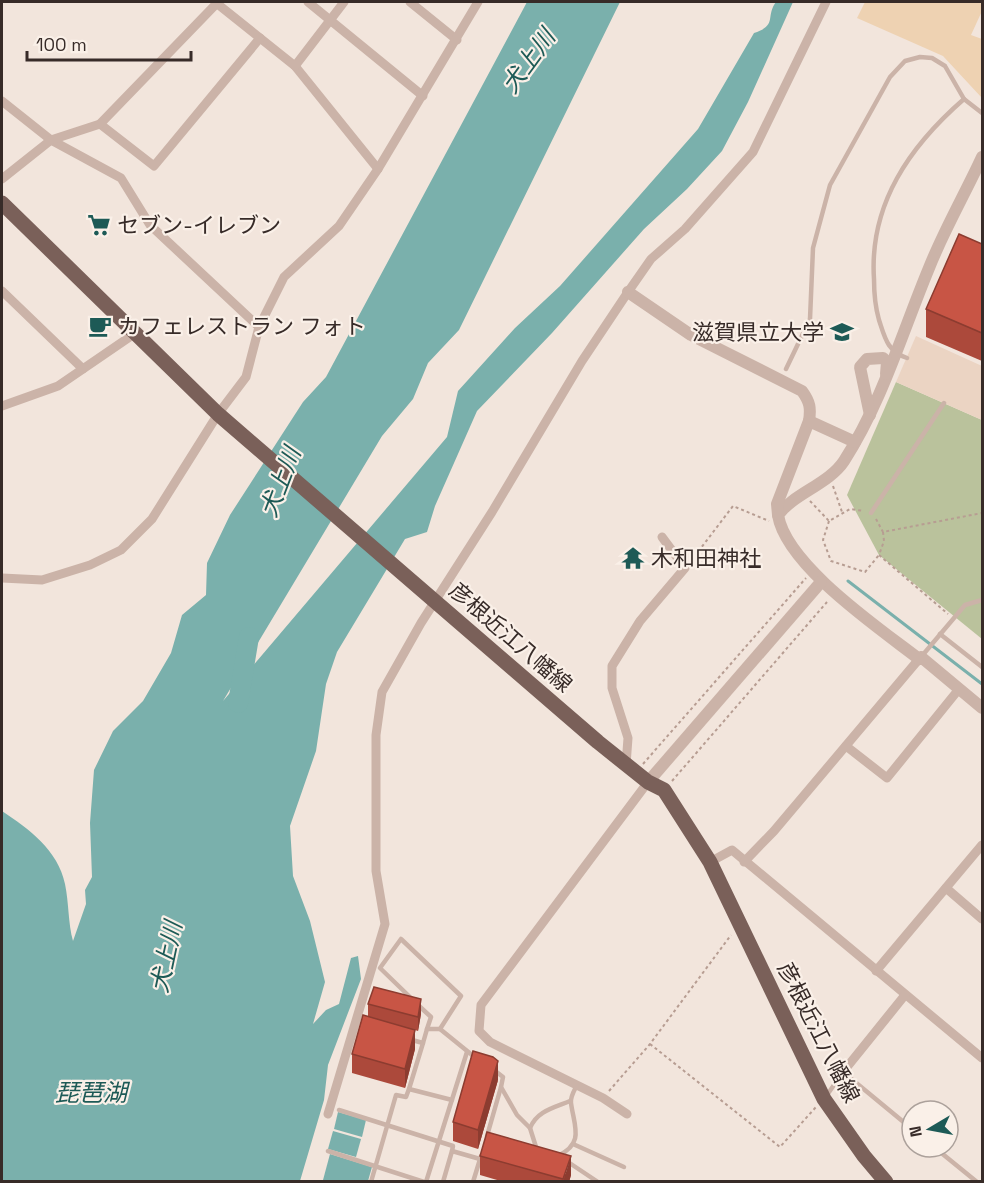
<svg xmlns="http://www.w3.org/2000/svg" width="984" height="1183" font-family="'Space Grotesk','Noto Sans JP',sans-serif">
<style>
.green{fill:#bac29c}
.sand{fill:#eed2b2}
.plaza{fill:#ebd4c3}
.water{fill:#7ab0ac}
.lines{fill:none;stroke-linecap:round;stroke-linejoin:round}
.stream{stroke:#7ab0ac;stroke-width:3}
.river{stroke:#7ab0ac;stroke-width:20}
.path{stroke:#b79d92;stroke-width:2;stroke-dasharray:3 3;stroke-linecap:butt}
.service{stroke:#cbb3a8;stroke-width:4.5}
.minor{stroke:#cbb3a8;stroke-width:9}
.tertiary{stroke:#cbb3a8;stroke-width:12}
.primary{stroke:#7a6059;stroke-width:15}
.wall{fill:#ac493b}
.shaded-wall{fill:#8c3c30}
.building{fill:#c85545;stroke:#8c3c30;stroke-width:1.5}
.labels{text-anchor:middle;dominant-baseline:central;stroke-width:4.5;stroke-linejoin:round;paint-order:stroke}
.poi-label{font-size:22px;fill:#372b28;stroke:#faf0e8;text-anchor:start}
.street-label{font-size:22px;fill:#372b28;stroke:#faf0e8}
.water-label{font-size:24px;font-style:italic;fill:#1d5a56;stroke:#faf0e8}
</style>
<rect width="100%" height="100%" fill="#f2e5dc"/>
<!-- green -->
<polygon class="green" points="896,382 982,420 982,639 879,555 847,495"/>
<!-- sand -->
<polygon class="sand" points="865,2 982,2 982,11 971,35 982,39 982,98 943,56 857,18"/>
<!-- plaza -->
<polygon class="plaza" points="916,336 982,366 982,420 896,382"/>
<!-- water -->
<g class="water">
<path d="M 527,2 L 620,2 L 459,330 L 428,363 L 413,399 L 382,436 L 223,701 L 447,437 L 458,391 L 515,328 L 560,286 L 698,129 L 754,33 C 778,25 765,17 776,2 L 793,2 L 748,102 L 722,151 L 687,189 L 644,229 L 552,333 L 477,411 L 435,506 L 427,532 L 405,539 L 337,652 L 326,684 L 316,751 L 290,826 L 293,876 L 310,921 L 325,982 L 313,1024 L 326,1010 L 339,1004 L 351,958 L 358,956 L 361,979 L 328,1065 L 324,1100 L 300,1181 L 2,1181 L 2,811 C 29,829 58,850 65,884 C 69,903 68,923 73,941 L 86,904 L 85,890 L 92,877 L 90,823 L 94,770 L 113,731 L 143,701 L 171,653 L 182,615 L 206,595 L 207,563 L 230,515 L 303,402 L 326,377 Z"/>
<polygon points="338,1112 366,1120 362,1137 334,1129"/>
<polygon points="333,1131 361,1139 356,1157 328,1149"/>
<polygon points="330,1154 372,1167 368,1181 323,1180"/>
</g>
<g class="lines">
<!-- stream -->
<polyline class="stream" points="848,581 982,684"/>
<!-- river -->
<polyline class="river" points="238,703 249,637"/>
<!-- path -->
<g class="path">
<polyline points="833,486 842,512"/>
<polyline points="810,501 829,521 850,509 864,511"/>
<polyline points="876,519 883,532 982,513"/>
<polyline points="829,521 823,540 831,561 865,572 879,555"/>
<polyline points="883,532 884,541 879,555 948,614"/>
<polyline points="691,561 733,506 769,521"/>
<polyline points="643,764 806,578"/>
<polyline points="672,781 827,602"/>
<polyline points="650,1044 780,1147 816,1107"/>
<polyline points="609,1091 650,1044 731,935"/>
</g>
<!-- service -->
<g class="service">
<path d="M 907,358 C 887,351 885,338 879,320 C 875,306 874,293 874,279 C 869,204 910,146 964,99"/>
<polyline points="786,369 810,319 813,248 830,185 890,77 905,61 920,57 932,58 945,66 964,99 982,113"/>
<polyline points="871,513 944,403"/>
<polyline points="940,634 982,667"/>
<polyline points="921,657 965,605 982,600"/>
<polyline points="412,999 380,968 401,939 461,996 440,1029"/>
<polyline points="418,1005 431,1017 427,1029"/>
<polyline points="412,1040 423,1043 427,1029 440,1029 477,1059"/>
<polyline points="423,1043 409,1089 452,1100"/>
<polyline points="494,1070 503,1077 501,1087 517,1115 530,1128"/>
<polyline points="827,1095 843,1072 912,1129"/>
<polyline points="339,1110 453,1146 452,1151"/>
<polyline points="487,1136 501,1087"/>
<polyline points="573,1144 624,1167"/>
<path d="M 536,1147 L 530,1128 C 537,1111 553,1108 570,1101"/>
<polyline points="934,1147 977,1182"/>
<polyline points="328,1151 424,1182"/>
<path d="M 558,1156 C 585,1143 574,1126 571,1103 C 570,1097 574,1091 577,1085"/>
<polyline points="568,1162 598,1182"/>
<polyline points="371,1182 396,1095 406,1097 409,1089"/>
<polyline points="426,1182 467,1052"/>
<polyline points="443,1182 452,1151 480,1159"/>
<polyline points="473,1182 481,1156"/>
</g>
<!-- minor -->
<g class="minor">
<polyline points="215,2 295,66 378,169"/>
<polyline points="308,2 423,96"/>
<polyline points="410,2 457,40"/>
<polyline points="295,66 344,2"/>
<polyline points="2,101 51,140 121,178 150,225 259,327"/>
<polyline points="100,124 154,166 260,38"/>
<polyline points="2,179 51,140 100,124 217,3"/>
<polyline points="2,291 83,369"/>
<polyline points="2,406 58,386 134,334"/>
<polyline points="2,578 42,580 90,565 121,550 152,519 218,414 246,377 259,327 284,277 339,226 378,169 478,2"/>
<polyline points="846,746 887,778 959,689"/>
<polyline points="626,765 628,738 612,688 612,666 640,621 685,568 662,537"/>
<polyline points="710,862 732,850 982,1058"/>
<polyline points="744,862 774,831 919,659"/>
<polyline points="946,888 982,919"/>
<polyline points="876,971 982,845"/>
<polyline points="843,1072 905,995"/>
<polyline points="328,1114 385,924 376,871 376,735 382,692 421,623 492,512 582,361 628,292 651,259 685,229 753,152 826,2"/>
<polyline points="627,1114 603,1098 490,1042 479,1031 481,1005 648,782"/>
</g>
<!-- tertiary -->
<g class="tertiary">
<path d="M 982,157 C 965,194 944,230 929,268 C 902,333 882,402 844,461 C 829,484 793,494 778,515 C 786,565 879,628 919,659 L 921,657 L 982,708"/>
<path d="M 628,292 L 691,335 L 802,391 C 810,402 811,408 809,421 L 777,504 L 778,515"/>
<polyline points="870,415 860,367 867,359 883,358 887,362 886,374"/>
<polyline points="809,421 855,442"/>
<polyline points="648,782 821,582"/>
</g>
<!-- primary -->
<polyline class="primary" points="2,203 218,414 598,742 648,782 664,790 710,862 824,1099 864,1156 886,1182"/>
</g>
<!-- wall -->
<g class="wall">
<polygon points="982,244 982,361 926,337 926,309"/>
<polygon points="368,1004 421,1014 418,1031 415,1030 415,1049 405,1088 352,1073 352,1054 368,1016"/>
<polygon points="498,1080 478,1149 453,1141 453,1122"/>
<polygon points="480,1156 571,1175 569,1182 504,1182 480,1175"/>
</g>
<!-- shaded-wall -->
<g class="shaded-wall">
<polygon points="421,999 421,1014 418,1031 418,1017"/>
<polygon points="415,1030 415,1049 405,1088 405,1069"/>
<polygon points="498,1061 498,1080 478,1149 478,1130"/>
<polygon points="571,1156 571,1175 569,1182 563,1182"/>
</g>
<!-- building -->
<g class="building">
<polygon points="959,234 982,244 982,333 926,309"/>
<polygon points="374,987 421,999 418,1017 368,1004"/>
<polygon points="363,1015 415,1030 405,1069 352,1054"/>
<polygon points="473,1051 493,1057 498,1061 478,1130 453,1122"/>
<polygon points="487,1132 571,1156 563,1179 480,1156"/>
</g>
<!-- icons -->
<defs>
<g id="supermarket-bare" transform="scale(1.8)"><path d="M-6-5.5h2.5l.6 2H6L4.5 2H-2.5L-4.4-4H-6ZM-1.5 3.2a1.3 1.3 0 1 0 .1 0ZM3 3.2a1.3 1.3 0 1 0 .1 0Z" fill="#1d5a56" stroke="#faf0e8" stroke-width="2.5" paint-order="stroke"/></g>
<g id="cafe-bare" transform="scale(1.8)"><path d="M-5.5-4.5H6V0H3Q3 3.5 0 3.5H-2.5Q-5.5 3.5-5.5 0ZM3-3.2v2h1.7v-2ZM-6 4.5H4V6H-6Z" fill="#1d5a56" stroke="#faf0e8" stroke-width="2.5" paint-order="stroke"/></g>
<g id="university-bare" transform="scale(1.8)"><path d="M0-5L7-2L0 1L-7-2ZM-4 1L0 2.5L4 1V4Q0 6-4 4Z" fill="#1d5a56" stroke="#faf0e8" stroke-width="2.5" paint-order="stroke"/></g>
<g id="temple-bare" transform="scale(1.8)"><path d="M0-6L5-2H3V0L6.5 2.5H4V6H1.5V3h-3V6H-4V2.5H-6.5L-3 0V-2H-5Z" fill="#1d5a56" stroke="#faf0e8" stroke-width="2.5" paint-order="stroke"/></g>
</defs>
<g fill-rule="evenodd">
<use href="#supermarket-bare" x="99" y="225"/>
<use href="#cafe-bare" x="100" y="326"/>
<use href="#university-bare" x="842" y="332"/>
<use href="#temple-bare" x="633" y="558"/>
</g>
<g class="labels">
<!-- poi labels -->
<g class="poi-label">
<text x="117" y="225">セブン-イレブン</text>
<text x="118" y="326">カフェレストラン フォト</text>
<text x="824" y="332" text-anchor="end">滋賀県立大学</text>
<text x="651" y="558">木和田神社</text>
</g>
<!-- street labels -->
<g class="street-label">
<text transform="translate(511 637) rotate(41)">彦根近江八幡線</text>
<text transform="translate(819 1032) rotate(63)">彦根近江八幡線</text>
</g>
<!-- water labels -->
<g class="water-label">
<text transform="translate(528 61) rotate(-54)">犬上川</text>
<text transform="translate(280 482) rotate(-69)">犬上川</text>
<text transform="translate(166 957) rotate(-78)">犬上川</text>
<text x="91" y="1092">琵琶湖</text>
</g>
</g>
<!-- border -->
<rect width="984" height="1183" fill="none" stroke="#372b28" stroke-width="6"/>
<!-- north arrow -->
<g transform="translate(930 1129) rotate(260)"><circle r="28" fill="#faf0e8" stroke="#aca19b" stroke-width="1.5"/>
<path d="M0-4.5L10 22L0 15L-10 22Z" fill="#1d5a56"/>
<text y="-9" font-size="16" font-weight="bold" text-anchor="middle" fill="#372b28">N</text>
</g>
<!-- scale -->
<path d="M27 51v9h164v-9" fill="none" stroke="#372b28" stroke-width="3"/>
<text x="36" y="51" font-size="18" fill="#372b28" stroke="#faf0e8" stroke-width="4.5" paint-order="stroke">100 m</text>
</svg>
